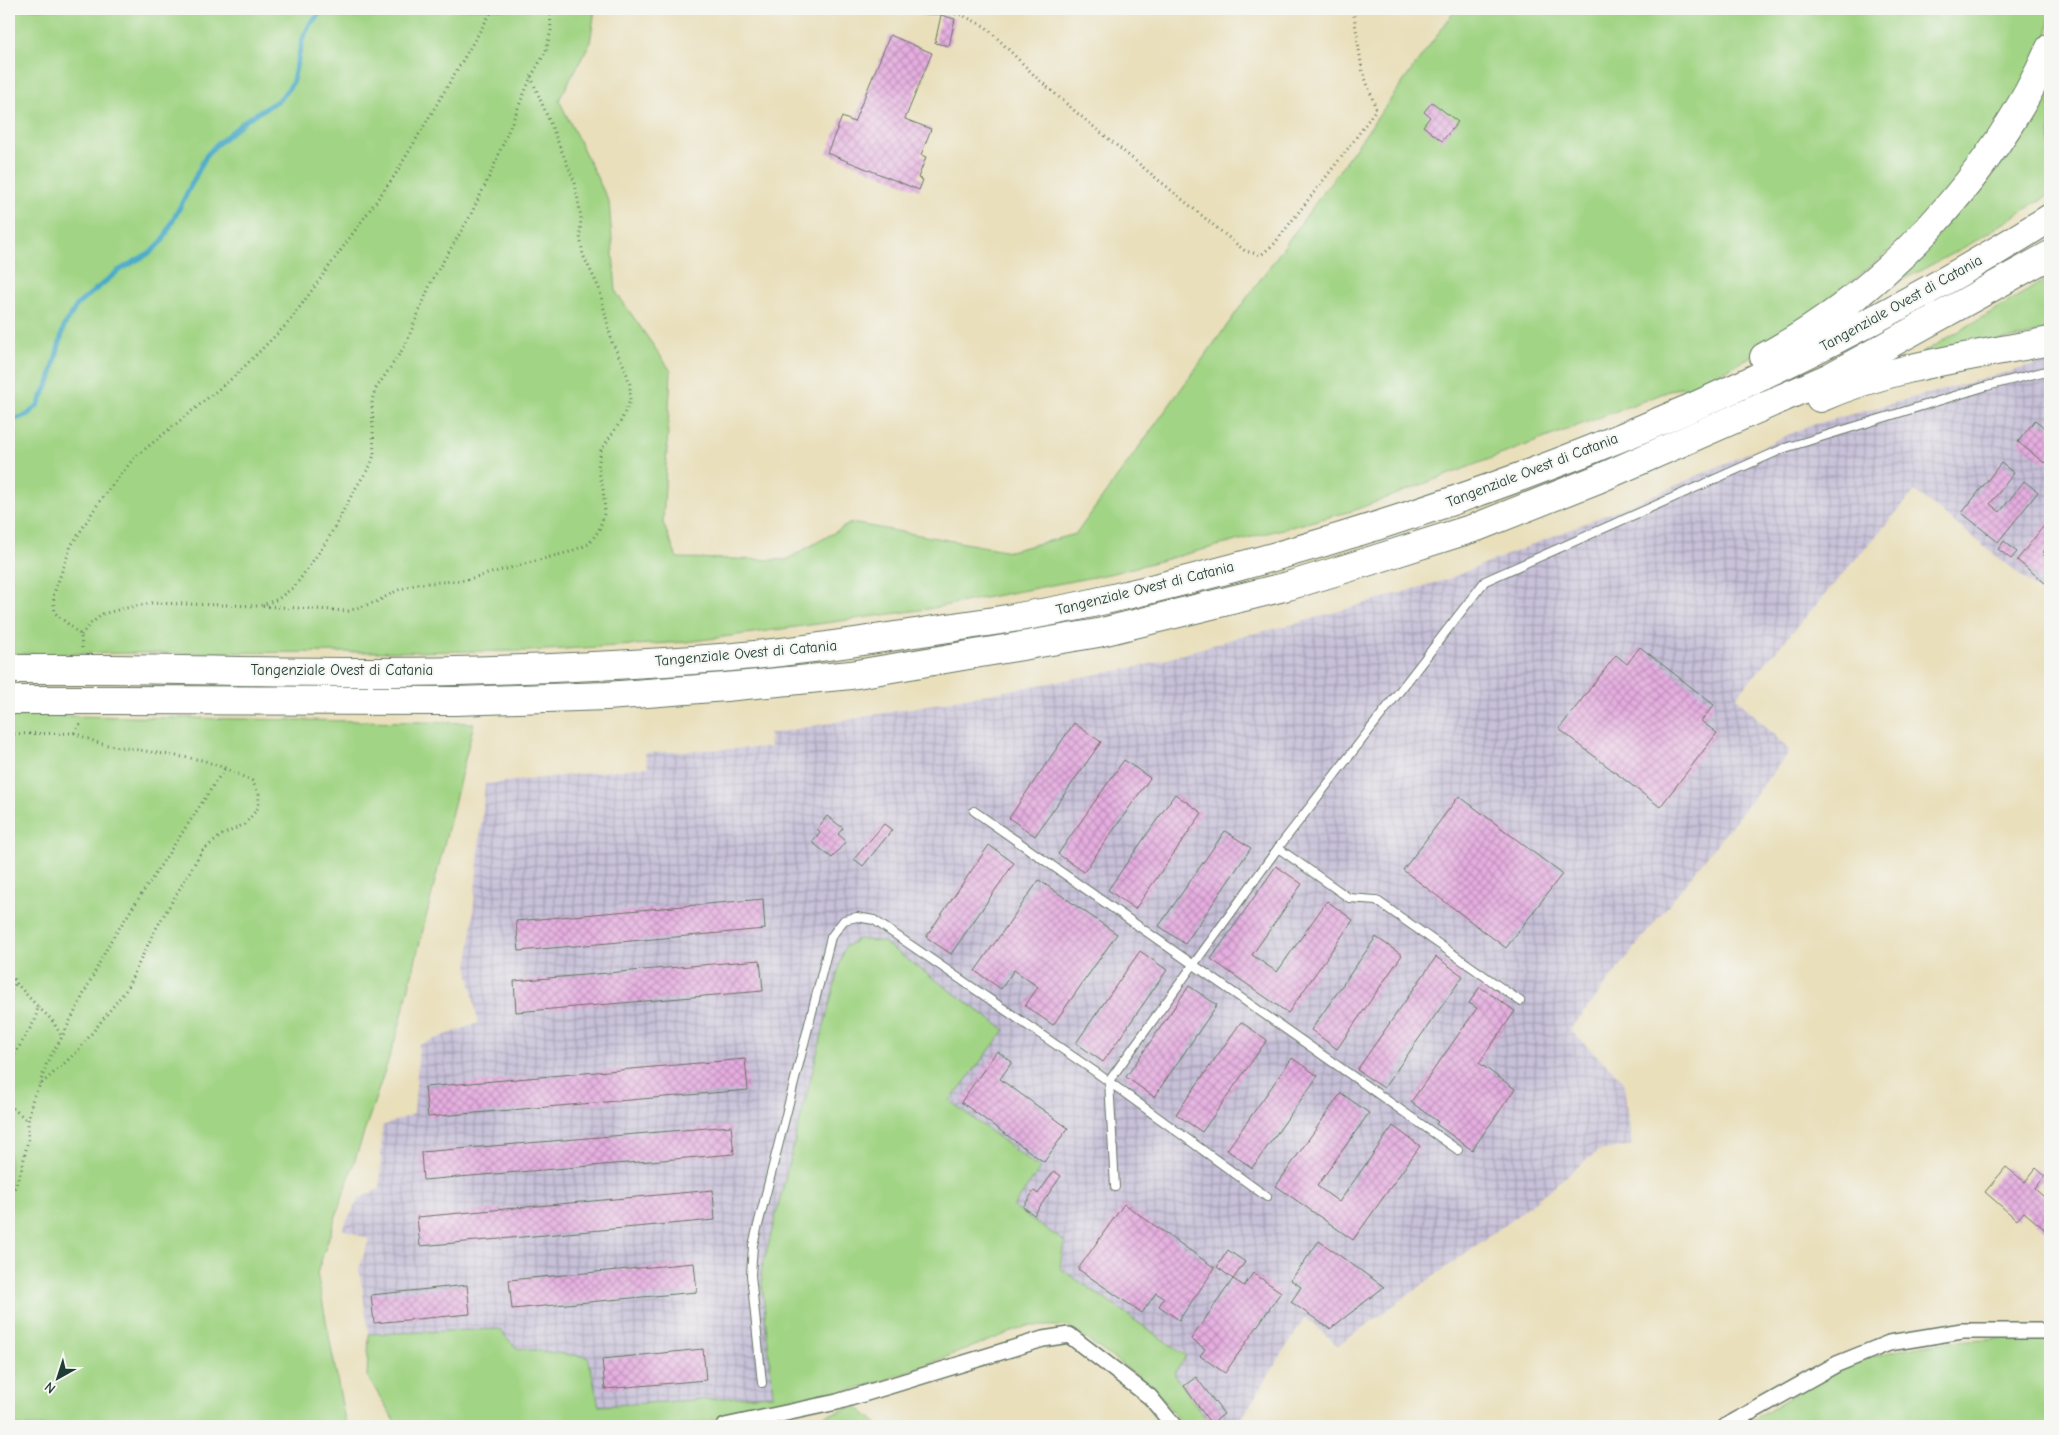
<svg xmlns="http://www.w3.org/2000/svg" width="2059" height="1435" font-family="'Comic Neue',sans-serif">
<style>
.industrial{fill:url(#industrial-grid)}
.green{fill:#a1d484;stroke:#60885c}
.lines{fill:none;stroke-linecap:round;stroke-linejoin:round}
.stream{stroke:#48aac7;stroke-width:5}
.building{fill:url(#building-cross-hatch)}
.lane-casing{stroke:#667663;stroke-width:10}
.street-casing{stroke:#667663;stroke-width:18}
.highway-casing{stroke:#667663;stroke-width:30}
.path{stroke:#667663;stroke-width:3;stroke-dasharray:1 4;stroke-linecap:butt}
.lane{stroke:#fff;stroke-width:8}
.street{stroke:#fff;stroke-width:15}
.highway{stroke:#fff;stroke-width:28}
.highway-bridge-casing{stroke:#667663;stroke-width:30;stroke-linecap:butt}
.highway-bridge{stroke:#fff;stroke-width:28}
.labels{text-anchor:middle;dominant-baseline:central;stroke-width:4.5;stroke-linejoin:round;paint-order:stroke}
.street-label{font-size:15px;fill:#1f3d34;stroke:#f6f6f2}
</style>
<defs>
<pattern id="industrial-grid" width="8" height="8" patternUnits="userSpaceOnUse" patternTransform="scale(1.25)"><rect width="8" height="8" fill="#c7c0d8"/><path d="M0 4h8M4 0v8" fill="none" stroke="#a19db0"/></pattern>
<pattern id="building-cross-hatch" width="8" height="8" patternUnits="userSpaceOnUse" patternTransform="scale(1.25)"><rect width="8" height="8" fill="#e6ade0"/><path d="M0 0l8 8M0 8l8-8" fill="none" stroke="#ba8eb6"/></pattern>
</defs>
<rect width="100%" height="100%" fill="#f6f6f2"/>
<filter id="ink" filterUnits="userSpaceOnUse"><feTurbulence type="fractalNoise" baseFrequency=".02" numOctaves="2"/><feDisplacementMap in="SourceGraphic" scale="10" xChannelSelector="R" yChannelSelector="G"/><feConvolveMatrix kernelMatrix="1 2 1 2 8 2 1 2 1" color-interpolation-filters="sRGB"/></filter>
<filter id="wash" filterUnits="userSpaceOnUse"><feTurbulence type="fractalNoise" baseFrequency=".0096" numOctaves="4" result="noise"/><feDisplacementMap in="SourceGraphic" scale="20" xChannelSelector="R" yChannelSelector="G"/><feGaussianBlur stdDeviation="1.12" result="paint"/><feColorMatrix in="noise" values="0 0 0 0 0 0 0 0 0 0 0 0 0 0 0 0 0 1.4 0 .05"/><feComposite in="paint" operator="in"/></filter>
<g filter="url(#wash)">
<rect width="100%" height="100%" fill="#e9dfbb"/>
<!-- industrial -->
<polygon class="industrial" points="2050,361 2050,599 1915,491 1736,697 1790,751 1570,1030 1623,1080 1632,1145 1598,1151 1510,1221 1338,1346 1305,1317 1237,1426 1211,1426 1174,1374 1186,1355 1059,1268 1064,1241 1013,1207 1040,1168 950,1101 761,1273 773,1395 599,1406 588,1357 516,1348 498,1329 369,1334 359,1269 369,1239 342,1229 359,1199 380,1188 382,1126 414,1114 419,1045 478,1023 468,969 485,784 648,767 645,753 770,747 769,734 1147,665 1242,636 1291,625 1448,579 1666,490 1808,426"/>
<!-- green -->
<g class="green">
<polygon points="9,9 595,9 590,43 559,100 609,202 616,292 671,371 663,523 677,558 786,560 851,523 1010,551 1076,534 1456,9 2050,9 2048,35 2031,76 1925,221 1780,341 1690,389 1680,387 1352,511 1109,574 927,609 687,642 529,651 9,654"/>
<polygon points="2050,65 2050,194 1972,243 1869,298"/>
<polygon points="2050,276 2050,331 1917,356 2042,282"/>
<polygon points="9,715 474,723 398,1031 317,1273 346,1426 9,1426"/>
<polygon points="858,939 883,942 1005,1030 950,1101 1040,1169 1013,1207 1064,1241 1060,1268 1186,1356 1174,1374 1211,1426 1183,1426 1155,1388 1068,1326 1027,1326 881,1382 777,1409 677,1426 398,1426 367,1376 369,1334 499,1329 516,1348 588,1357 599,1406 773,1395 761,1273 844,948"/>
<path d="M 2050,1338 L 2050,1426 L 1743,1426 C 1780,1404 1825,1372 1866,1359 C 1925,1340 1989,1337 2050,1338 Z"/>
<polygon points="856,1406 880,1426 792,1426"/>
</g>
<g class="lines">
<!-- stream -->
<polyline class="stream" points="9,421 27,415 38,405 50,380 64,326 77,305 118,271 151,252 163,240 206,156 215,146 246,120 279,100 292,84 303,38 310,24 324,9"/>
</g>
<g id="blocks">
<!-- building -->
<g class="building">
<polygon points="941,15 955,19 949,46 935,43"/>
<polygon points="890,35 932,53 905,119 931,129 921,155 926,157 918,178 923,180 919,190 827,153 842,117 854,122"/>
<polygon points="1432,102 1458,122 1442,141 1423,126 1430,117 1424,112"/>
<polygon points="2035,420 2045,428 2047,425 2050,427 2050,456 2044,463 2018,442"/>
<polygon points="2001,463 2014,473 1990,504 2000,512 2024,481 2038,492 1998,542 1962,513"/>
<polygon points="2050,518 2050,544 2042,554 2050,560 2050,587 2017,560"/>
<polygon points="2004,541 2017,552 2011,559 1998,549"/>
<polygon points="1640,647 1714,705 1701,721 1717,733 1660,807 1559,729 1616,655 1627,664"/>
<polygon points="1074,723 1101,742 1035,836 1009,818"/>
<polygon points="1124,760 1150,778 1084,872 1058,854"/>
<polygon points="1175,794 1202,813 1135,909 1108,890"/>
<polygon points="1459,796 1562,874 1506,948 1403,870"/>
<polygon points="827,816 843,828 838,834 846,841 832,858 812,842 820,832 817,829"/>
<polygon points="884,824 892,830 863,866 854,859"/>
<polygon points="1225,831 1251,848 1185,944 1159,926"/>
<polygon points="989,845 1014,863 951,954 926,937"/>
<polygon points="1276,866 1302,884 1252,955 1277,972 1327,901 1353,920 1288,1013 1211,959"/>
<polygon points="1039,880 1117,934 1053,1025 1025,1006 1038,987 1014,970 1001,989 975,971"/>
<polygon points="763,899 765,929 519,951 516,921"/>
<polygon points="1376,937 1402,955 1337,1049 1311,1030"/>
<polygon points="1140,951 1167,970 1103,1062 1076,1043"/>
<polygon points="1436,957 1463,976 1384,1088 1357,1070"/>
<polygon points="760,960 763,991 516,1012 514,981"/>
<polygon points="1189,986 1217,1005 1154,1097 1126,1077"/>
<polygon points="1480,987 1515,1011 1479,1063 1515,1089 1472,1150 1436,1124 1438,1122 1411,1102 1477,1008 1469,1003"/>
<polygon points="1241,1022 1267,1040 1202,1132 1176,1114"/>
<polygon points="997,1051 1012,1062 1000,1079 1068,1128 1044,1162 961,1102"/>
<polygon points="1292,1058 1318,1076 1252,1168 1227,1150"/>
<polygon points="745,1059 748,1090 428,1117 425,1087"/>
<polygon points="1341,1093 1369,1113 1317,1186 1339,1202 1393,1126 1420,1146 1353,1240 1276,1186"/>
<polygon points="731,1126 734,1154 423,1180 421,1152"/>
<polygon points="2006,1167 2025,1182 2036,1168 2045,1176 2035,1189 2050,1202 2050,1234 2024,1212 2017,1220 1985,1192"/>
<polygon points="1054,1171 1061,1176 1034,1215 1023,1207 1034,1191 1038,1194"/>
<polygon points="713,1190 715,1220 420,1246 417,1217"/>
<polygon points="1124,1204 1215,1268 1179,1320 1159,1306 1164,1298 1156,1293 1142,1313 1078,1269"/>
<polygon points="1319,1241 1384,1287 1330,1329 1291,1302 1301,1287 1291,1280"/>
<polygon points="1228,1250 1245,1262 1233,1279 1244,1286 1253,1273 1281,1292 1225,1373 1200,1356 1205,1349 1191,1339 1233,1279 1217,1267"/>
<polygon points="694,1263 697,1292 512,1309 509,1280"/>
<polygon points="467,1285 470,1314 374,1323 371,1295"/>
<polygon points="703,1349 706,1380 605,1389 602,1359"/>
<polygon points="1196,1377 1224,1414 1211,1424 1184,1386"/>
</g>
</g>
</g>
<g filter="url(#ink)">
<use href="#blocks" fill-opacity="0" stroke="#667663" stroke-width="1"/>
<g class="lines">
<!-- lane casing -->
<g class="lane-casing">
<g id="lane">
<polyline points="910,9 939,10"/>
<polyline points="974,811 1458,1150"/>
<polyline points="1278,848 1349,898 1376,900 1520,1001"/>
<polyline points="1115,1187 1109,1081 1278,848 1485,581 1785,448 1987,386 2050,370"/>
<polyline points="762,1383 751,1275 753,1245 831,937 844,920 857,917 874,920 1097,1073 1267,1197"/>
</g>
</g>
<!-- street casing -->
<g class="street-casing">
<g id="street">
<polyline points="725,1426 837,1402 1043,1339 1069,1335 1150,1397 1174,1426"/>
<polyline points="1726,1426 1837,1364 1889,1343 1962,1331 2050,1331"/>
</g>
</g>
<!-- highway casing -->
<g class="highway-casing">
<g id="highway">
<path d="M 1764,357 C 1884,293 1995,173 2050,48"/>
<path d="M 1820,398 C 1892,366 1973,356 2050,341"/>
<path d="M 110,669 C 225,670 341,674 456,671 C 544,669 632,665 720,658 C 787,653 855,642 922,632 C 978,623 1036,616 1092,603 C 1428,527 1758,402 2050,218"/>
<polyline points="110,700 455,701 607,696 726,687 851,675 1098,633 1288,586 1354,566 1477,527 1598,479 1830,377 2050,255"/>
</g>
</g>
<!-- path -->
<g class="path">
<polyline points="950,13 962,15 986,27 1037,78 1077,113 1245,251 1261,255 1274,244 1353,142 1376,109 1362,69 1353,9"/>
<polyline points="263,606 348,611 376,602 398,590 417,584 465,580 569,552 589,544 599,530 605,511 603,489 598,467 601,450 621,421 630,401 630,385 625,368 612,342 599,288 583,255 580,236 581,217 575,183 531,77"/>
<polyline points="81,635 90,624 103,614 121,609 151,603 260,606 278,599 295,586 327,541 355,489 370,466 374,455 372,401 375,390 405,346 432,280 469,218 490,175 531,77 546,51 551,30 550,9"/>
<polyline points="82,648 81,635 55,613 53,596 71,546 101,499 134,458 236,375 289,322 395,175 493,9"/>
<polyline points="74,733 82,721"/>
<polyline points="9,734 74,733 101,744 202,760 225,768 252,781 259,794 258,808 245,824 222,835 202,851 154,932 126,990 77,1052 40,1085 33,1097 28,1121 28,1140 22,1168 15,1187 9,1195"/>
<polyline points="9,970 16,983 38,1007 35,1020 9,1064"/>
<polyline points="9,994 16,983"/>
<polyline points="38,1007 52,1020 62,1037"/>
<polyline points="40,1084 47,1062 62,1037 110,942 225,768"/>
<polyline points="9,1105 28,1121"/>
</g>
<!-- lane -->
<use href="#lane" class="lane"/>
<!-- street -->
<use href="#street" class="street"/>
<!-- highway -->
<use href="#highway" class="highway"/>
<!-- highway-bridge casing -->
<g class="highway-bridge-casing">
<g id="highway-bridge">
<polyline points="9,669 110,669"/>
<polyline points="9,700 110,700"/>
</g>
</g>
<!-- highway-bridge -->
<use href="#highway-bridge" class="highway-bridge"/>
</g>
</g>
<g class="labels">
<!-- street labels -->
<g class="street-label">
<text transform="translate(1901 303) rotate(-29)">Tangenziale Ovest di Catania</text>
<text transform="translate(1532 470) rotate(-21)">Tangenziale Ovest di Catania</text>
<text transform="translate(1145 588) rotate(-14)">Tangenziale Ovest di Catania</text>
<text transform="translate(746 653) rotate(-5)">Tangenziale Ovest di Catania</text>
<text x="342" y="670">Tangenziale Ovest di Catania</text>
</g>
</g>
<!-- margin -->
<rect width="2059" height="1435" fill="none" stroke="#f6f6f2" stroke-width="30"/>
<!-- north arrow -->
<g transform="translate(58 1378) rotate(219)" stroke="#f6f6f2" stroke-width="4" paint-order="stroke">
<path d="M0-4L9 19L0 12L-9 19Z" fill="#1f3d34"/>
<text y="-8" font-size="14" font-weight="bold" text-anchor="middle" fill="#1f3d34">N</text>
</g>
</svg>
